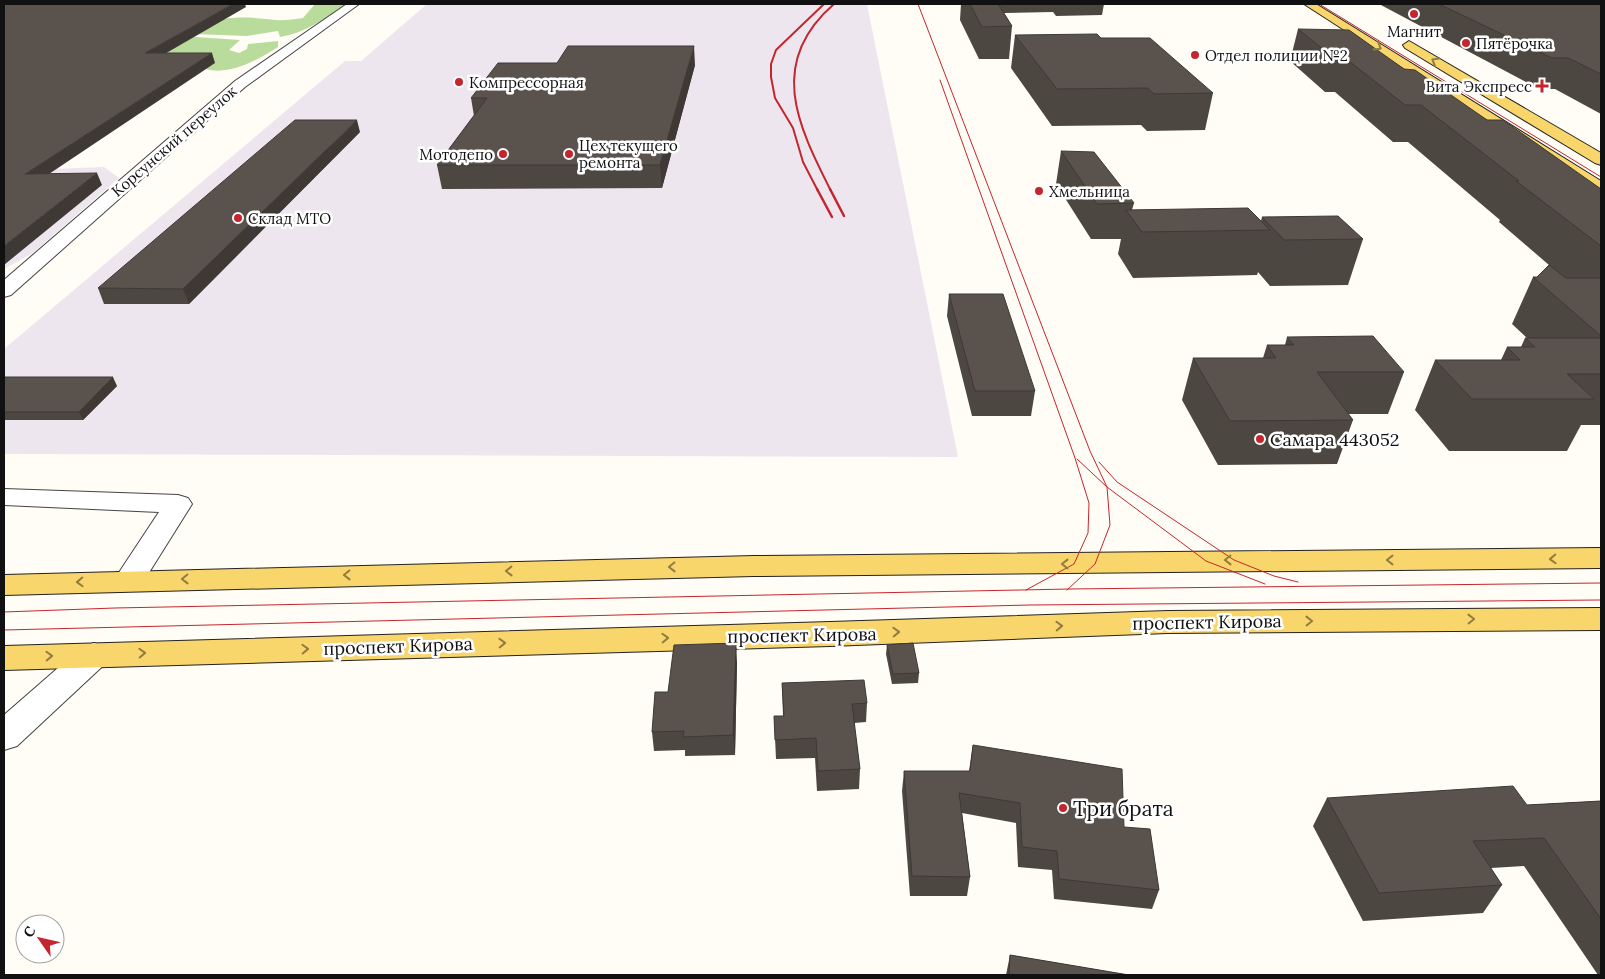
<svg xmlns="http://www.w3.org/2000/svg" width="1605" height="979" font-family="Lora,serif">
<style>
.industrial{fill:#eee6ef}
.forest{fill:#b9dc9c}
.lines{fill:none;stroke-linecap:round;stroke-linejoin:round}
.minor-casing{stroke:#444;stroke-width:2}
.primary-casing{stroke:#222;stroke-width:2}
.minor{fill:#fff;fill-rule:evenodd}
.primary{fill:#f9d66b;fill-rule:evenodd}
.tram{stroke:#c4262e;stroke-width:1}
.rail-far1{stroke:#c4262e;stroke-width:2}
.rail{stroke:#c4262e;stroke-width:2.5}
.wall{fill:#4d4742}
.shaded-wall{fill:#3f3936}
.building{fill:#5a524d;stroke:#3f3936}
.oneway{stroke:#917d42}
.poi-dot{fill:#c4262e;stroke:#fff;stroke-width:2}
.labels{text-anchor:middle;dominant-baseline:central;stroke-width:5;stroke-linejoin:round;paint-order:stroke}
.far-poi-label{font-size:15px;fill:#111;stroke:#fff;text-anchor:start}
.far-street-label{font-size:15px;fill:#111;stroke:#fff}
.poi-label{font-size:18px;fill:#111;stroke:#fff;text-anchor:start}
.street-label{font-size:18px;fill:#111;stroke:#fff}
.near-poi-label{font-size:21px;fill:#111;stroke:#fff;text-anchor:start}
</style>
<rect width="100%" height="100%" fill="#fffdf5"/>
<!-- industrial -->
<g class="industrial">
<polygon points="427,4 867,4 958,457 4,454 4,349 345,61 361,61"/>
<polygon points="104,167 119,178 33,253 4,269 4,186 50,169"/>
</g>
<!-- forest -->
<g class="forest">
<path d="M 315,4 L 347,4 C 326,18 305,33 280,37 L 278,31 L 247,36 L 193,34 C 209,13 253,17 276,20 C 284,21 294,19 303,18 Z"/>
<path d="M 167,35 L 240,40 L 229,50 L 239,53 L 247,49 L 248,44 L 278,41 L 278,47 C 255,62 222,80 196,65 L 90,47 Z"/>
</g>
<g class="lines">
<!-- minor casing -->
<g class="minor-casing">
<g id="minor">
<polygon points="347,4 359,4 245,87 11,295 4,297 4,280 235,81"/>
<polygon points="4,489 178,495 188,498 192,504 140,587 129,590 118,587 114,580 159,512 4,505"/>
<polygon points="94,643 106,647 111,655 106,663 17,746 4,750 4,715 82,647"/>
</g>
</g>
<!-- primary casing -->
<g class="primary-casing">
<g id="primary">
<polygon points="1304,4 1316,4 1601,181 1601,193 1595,192"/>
<polygon points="1409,41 1601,153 1601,165 1595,163 1405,48 1403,45"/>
<polygon points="1601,548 1601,568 754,576 4,595 4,575 754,556"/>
<polygon points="1601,608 1601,630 1168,633 830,646 4,670 4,646 830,622 1168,611"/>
</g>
</g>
<!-- minor -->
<use href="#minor" class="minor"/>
<!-- primary -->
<use href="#primary" class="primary"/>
<!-- tram -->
<g class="tram">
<polyline points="918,4 1090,451 1107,487 1110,525 1095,564 1067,590"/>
<polyline points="1319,4 1601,177"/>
<polyline points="940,80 1075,458 1089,503 1088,533 1074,564 1026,590"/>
<polyline points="1077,459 1107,487 1206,561 1265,584"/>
<polyline points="1099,462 1117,482 1234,560 1274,576 1298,582"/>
<polyline points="4,612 115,608 1070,589 1601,583"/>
<polyline points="4,630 1030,605 1601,600"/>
</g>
<!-- rail-far1 -->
<g class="rail-far1">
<polyline points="818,191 803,162 793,128 775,98 771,77 771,64 776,50 824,4"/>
<path d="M 831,191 C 797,124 767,62 834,4"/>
</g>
<!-- rail -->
<g class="rail">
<polyline points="817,189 832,217"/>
<polyline points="830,189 844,216"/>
</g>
</g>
<!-- wall -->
<g class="wall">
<polygon points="961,4 1104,4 1102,15 1056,16 1053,12 1004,13 1012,26 1009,59 979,59 960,20"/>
<polygon points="1379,4 1601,4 1601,114 1555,89 1539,89"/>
<polygon points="1298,29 1404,69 1601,189 1601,425 1581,425 1567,451 1449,451 1415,410 1435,360 1501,360 1507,347 1521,347 1525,338 1527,338 1512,324 1533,277 1537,277 1549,265 1499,222 1500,220 1408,142 1393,142 1335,92 1325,92 1290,61"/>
<polygon points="1015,35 1101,38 1213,93 1205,130 1147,131 1141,125 1052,126 1011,68"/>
<polygon points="695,65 662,188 442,189 437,165 474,116 471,98"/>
<polygon points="360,132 189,304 104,304 98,288"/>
<polygon points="1061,151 1134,203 1132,210 1261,221 1262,217 1363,239 1348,285 1270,286 1258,272 1257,275 1133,278 1118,254 1121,239 1091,239 1056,184"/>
<polygon points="949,294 1035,391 1031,416 972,416 947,316"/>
<polygon points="1287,337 1404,372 1388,414 1348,414 1353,420 1337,464 1218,465 1182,400 1193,358 1263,358 1267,345 1285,345"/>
<polygon points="4,377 117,386 83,420 4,420"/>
<polygon points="887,645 919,673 918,683 892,684 886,654"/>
<polygon points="737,662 735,755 685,756 685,750 654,751 652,732 668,692"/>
<polygon points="782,683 867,703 866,722 854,723 860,769 859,789 817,791 815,758 776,759 774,716 783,716"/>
<polygon points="973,745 1124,827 1159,890 1152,909 1054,899 1052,870 1018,867 1016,823 962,813 970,877 967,896 910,896 902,791 904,771 969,771"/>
<polygon points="1327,798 1527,805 1601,801 1601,975 1598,975 1524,866 1491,868 1502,885 1483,913 1363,921 1313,826"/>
<polygon points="1010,955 1129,975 1006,975"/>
</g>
<!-- shaded-wall -->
<g class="shaded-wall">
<polygon points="233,4 245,4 246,7 149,63 145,53"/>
<polygon points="694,46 695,65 662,188 660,165"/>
<polygon points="212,53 215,63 31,186 25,174"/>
<polygon points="357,120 360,132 189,304 183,289"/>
<polygon points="97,173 102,185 4,265 4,246"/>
<polygon points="113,377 117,386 83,420 79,412"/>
<polygon points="736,643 737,662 735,755 733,735"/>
</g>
<!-- building -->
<g class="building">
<polygon points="4,4 233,4 145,53 212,53 25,174 97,173 4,246"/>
<polygon points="970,4 998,4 1012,26 982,27"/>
<polygon points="1439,4 1601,4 1601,74 1568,58 1552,58"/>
<polygon points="1298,29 1349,30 1404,69 1415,70 1487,120 1503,120 1601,189 1601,246 1516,181 1519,181 1421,105 1405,105 1345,58 1334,58"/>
<polygon points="1097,34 1101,38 1150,38 1213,93 1154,94 1148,88 1057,89 1015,35"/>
<polygon points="568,46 694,46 660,165 437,165 487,98 471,98 498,63 557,63"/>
<polygon points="295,120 357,120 183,289 98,288"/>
<polygon points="1061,151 1094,152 1134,203 1097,204"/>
<polygon points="1248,208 1270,230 1142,232 1126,210"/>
<polygon points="1338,216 1363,239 1284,240 1262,217"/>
<polygon points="1549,265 1566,278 1601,278 1601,336 1533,277 1537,277"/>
<polygon points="949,294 1003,294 1035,391 975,391"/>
<polygon points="1373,336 1404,372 1317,372 1353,420 1230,421 1193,358 1276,358 1267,345 1294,345 1287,337"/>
<polygon points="1525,338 1601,338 1601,374 1567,374 1594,399 1472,399 1435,360 1520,360 1507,347 1535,347"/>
<polygon points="4,377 113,377 79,412 4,412"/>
<polygon points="736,643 733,735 683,737 684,731 652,732 655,692 668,692 674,645"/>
<polygon points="913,643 919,673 893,674 887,645"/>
<polygon points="864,680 867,703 852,704 860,769 818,771 816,738 775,740 774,716 784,716 782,683"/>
<polygon points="973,745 1122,769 1124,827 1150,829 1159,890 1059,879 1057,851 1022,847 1020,803 959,793 970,877 912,876 904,771 970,771"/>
<polygon points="1513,786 1527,805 1601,801 1601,919 1544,838 1473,841 1502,885 1379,893 1327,798"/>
<polygon points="1010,955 1129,975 1009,975"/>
</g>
<!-- one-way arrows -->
<defs><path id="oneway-chevron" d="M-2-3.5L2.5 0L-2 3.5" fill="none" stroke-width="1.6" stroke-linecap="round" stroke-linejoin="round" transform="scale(1.25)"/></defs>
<g class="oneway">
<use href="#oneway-chevron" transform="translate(1378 47) rotate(32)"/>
<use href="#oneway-chevron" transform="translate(1435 61) rotate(-150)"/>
<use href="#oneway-chevron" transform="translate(1553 559) rotate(178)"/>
<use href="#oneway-chevron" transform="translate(1228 560) rotate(179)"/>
<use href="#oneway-chevron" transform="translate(1390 560) rotate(180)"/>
<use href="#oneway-chevron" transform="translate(1065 564) rotate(180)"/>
<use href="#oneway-chevron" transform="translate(672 567) rotate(179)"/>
<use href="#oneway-chevron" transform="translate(509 571) rotate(179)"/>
<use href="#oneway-chevron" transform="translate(347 575) rotate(179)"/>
<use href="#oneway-chevron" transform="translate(185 579) rotate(179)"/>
<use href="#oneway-chevron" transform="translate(80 582) rotate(178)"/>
<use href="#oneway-chevron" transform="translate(1471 619) rotate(-1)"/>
<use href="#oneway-chevron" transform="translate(1309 621) rotate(-1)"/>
<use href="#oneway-chevron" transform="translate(1059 626) rotate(-2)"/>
<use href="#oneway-chevron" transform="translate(896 632) rotate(-2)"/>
<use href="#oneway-chevron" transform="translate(665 638) rotate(-2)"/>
<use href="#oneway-chevron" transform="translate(502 643) rotate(-2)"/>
<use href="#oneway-chevron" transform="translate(305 649) rotate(-2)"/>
<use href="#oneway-chevron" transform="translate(142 653) rotate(-2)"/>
<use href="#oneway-chevron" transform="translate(49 656) rotate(-2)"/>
</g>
<!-- markers -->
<g class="poi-dot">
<circle cx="1414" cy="14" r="5"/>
<circle cx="1466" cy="43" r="5"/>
<circle cx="1195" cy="55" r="5"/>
<circle cx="459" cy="82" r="5"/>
<path d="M1539.5 78.5h5v5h5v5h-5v5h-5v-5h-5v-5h5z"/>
<circle cx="503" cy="154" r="5"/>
<circle cx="569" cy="154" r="5"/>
<circle cx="1039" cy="191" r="5"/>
<circle cx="238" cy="218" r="5"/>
<circle cx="1260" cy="439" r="5"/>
<circle cx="1063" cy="808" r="5"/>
</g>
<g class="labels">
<!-- far-poi labels -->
<g class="far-poi-label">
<text x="1414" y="31" text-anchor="middle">Магнит</text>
<text x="1476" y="43">Пятёрочка</text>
<text x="1205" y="55">Отдел полиции №2</text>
<text x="469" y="82">Компрессорная</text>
<text x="1532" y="86" text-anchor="end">Вита Экспресс</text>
<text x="579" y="145">Цех текущего<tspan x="579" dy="17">ремонта</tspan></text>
<text x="493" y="154" text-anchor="end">Мотодепо</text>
<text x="1049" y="191">Хмельница</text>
<text x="248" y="218">Склад МТО</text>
</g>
<!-- far-street labels -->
<g class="far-street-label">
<text transform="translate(174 141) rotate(-41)">Корсунский переулок</text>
</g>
<!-- poi labels -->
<g class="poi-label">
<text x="1270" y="439">Самара 443052</text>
</g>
<!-- street labels -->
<g class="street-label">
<text transform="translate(1207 622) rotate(-1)">проспект Кирова</text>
<text transform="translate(802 635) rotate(-1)">проспект Кирова</text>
<text transform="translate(398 646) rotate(-2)">проспект Кирова</text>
</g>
<!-- near-poi labels -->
<g class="near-poi-label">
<text x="1073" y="808">Три брата</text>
</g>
</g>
<!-- border -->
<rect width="1605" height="979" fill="none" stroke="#111111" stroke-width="10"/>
<!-- north arrow -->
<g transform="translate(40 939) rotate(304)"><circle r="24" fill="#ffffff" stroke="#a0a0a0"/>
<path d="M0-4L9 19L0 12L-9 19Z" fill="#c4262e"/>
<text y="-8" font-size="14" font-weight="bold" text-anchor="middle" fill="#111111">С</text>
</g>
</svg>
